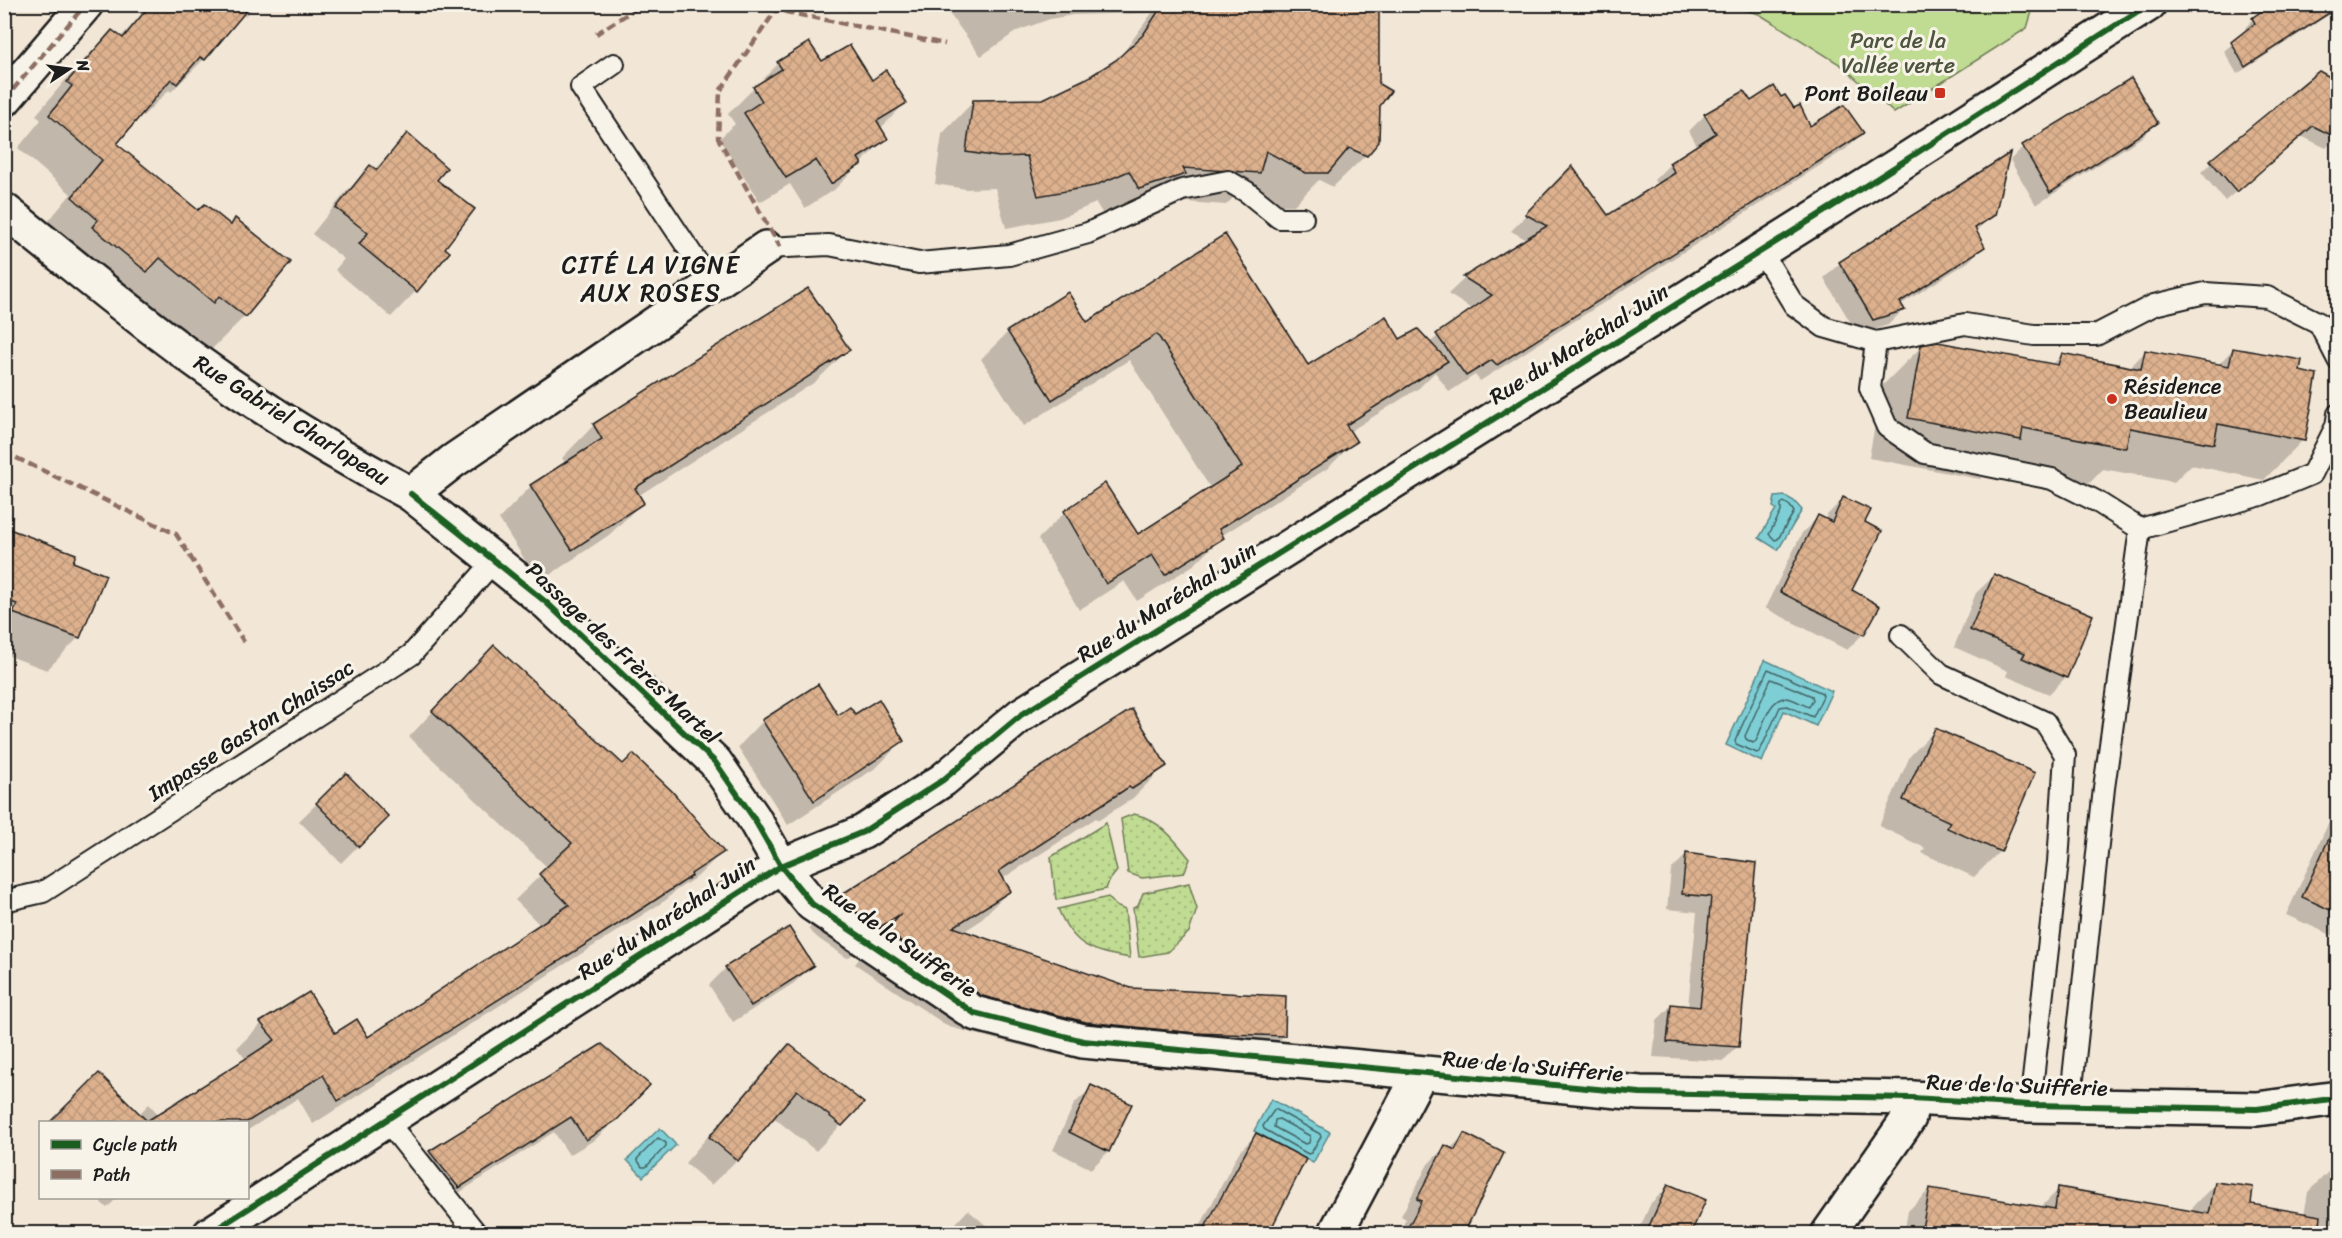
<svg xmlns="http://www.w3.org/2000/svg" width="2342" height="1238" font-family="Sriracha,sans-serif">
<style>
.grass{fill:url(#grass-dots);stroke:#6e7c57;stroke-width:1.5}
.park{fill:#c0db92;stroke:#6e7c57;stroke-width:1.5}
.water{fill:#7ecfd5;stroke:#57878b;stroke-width:1.5}
.shadow{fill:#0003}
.lines{fill:none;stroke-linecap:round;stroke-linejoin:round}
.shore{stroke:#436466;stroke-width:1.5}
.building{fill:url(#building-cross-hatch);stroke:#1c1c1c;stroke-width:1.5}
.lane-casing{stroke:#1c1c1c;stroke-width:24}
.street-casing{stroke:#1c1c1c;stroke-width:38}
.secondary-casing{stroke:#1c1c1c;stroke-width:38}
.lane{stroke:#f7f3e8;stroke-width:20}
.street{stroke:#f7f3e8;stroke-width:33}
.secondary{stroke:#f7f3e8;stroke-width:33}
.quiet{stroke:#8d6e63;stroke-width:4.5;stroke-dasharray:9 4.5;stroke-linecap:butt}
.cycleway-casing{stroke:#f7f3e8;stroke-width:10}
.cycleway{stroke:#1b5e20;stroke-width:6}
.poi-dot{fill:#c8321e;stroke:#f7f3e8;stroke-width:2}
.labels{text-anchor:middle;dominant-baseline:central;stroke-width:6;stroke-linejoin:round;paint-order:stroke}
.park-label{font-size:22px;fill:#4d553f;stroke:#f7f3e8}
.poi-label{font-size:22px;fill:#1c1c1c;stroke:#f7f3e8;text-anchor:end}
.street-label{font-size:22px;fill:#1c1c1c;stroke:#f7f3e8}
.neighbourhood-label{font-size:24px;letter-spacing:1.5px;fill:#1c1c1c;stroke:#f7f3e8}
</style>
<defs>
<pattern id="grass-dots" width="8" height="8" patternUnits="userSpaceOnUse" patternTransform="scale(1.5)"><rect width="8" height="8" fill="#c0db92"/><path d="M2 2h.1M6 6h.1" fill="none" stroke="#a4bb7d" stroke-width="1.8" stroke-linecap="round"/></pattern>
<pattern id="building-cross-hatch" width="8" height="8" patternUnits="userSpaceOnUse" patternTransform="scale(1.5)"><rect width="8" height="8" fill="#ddb18e"/><path d="M0 0l8 8M0 8l8-8" fill="none" stroke="#bd987a"/></pattern>
</defs>
<rect width="100%" height="100%" fill="#f2e6d6"/>
<filter id="ink" filterUnits="userSpaceOnUse"><feTurbulence type="fractalNoise" baseFrequency=".0167" numOctaves="2"/><feDisplacementMap in="SourceGraphic" scale="12" xChannelSelector="R" yChannelSelector="G"/><feConvolveMatrix kernelMatrix="1 2 1 2 8 2 1 2 1" color-interpolation-filters="sRGB"/></filter>
<g filter="url(#ink)">
<!-- grass -->
<g class="grass">
<path d="M 1134,814 C 1159,819 1175,840 1190,859 L 1184,873 L 1142,878 L 1128,873 L 1121,819 Z"/>
<polygon points="1106,823 1117,871 1109,881 1106,889 1056,900 1051,857"/>
<polygon points="1189,883 1197,909 1189,932 1168,952 1139,957 1133,908 1138,906 1143,893"/>
<path d="M 1108,897 L 1116,906 L 1125,910 L 1130,958 C 1091,951 1074,947 1058,909 Z"/>
</g>
<!-- park -->
<polygon class="park" points="1727,5 2034,5 2027,28 1894,113 1841,65 1759,14"/>
<!-- water -->
<g class="water">
<polygon points="1785,496 1794,501 1802,510 1778,550 1759,538 1776,509 1773,507 1775,497"/>
<polygon points="1765,660 1832,691 1816,726 1784,711 1762,762 1726,745"/>
<polygon points="1271,1099 1330,1132 1313,1163 1254,1131"/>
<polygon points="660,1128 676,1145 643,1177 627,1160"/>
</g>
<!-- shadow -->
<g class="shadow">
<polygon points="151,4 256,4 245,16 243,14 204,59 171,92 169,90 143,116 140,114 115,144 198,212 230,226 235,220 289,263 245,316 212,349 186,329 180,335 41,230 71,194 18,148 41,120 36,115 79,64 112,32 120,38"/>
<polygon points="843,4 860,4 848,12"/>
<polygon points="955,4 1378,4 1378,106 1366,155 1333,187 1319,180 1294,205 1273,205 1243,188 1226,205 1158,200 1107,221 1096,203 1060,218 1006,228 995,188 966,189 935,184 942,134 974,101 1043,100 1089,79 1117,61 1152,13 1073,15 1050,19 1017,31 981,56 948,12"/>
<polygon points="2274,4 2338,4 2338,9 2237,74 2224,51 2247,31 2245,28 2253,19"/>
<polygon points="822,63 872,82 905,103 880,129 886,138 834,190 805,208 790,184 760,202 719,139 735,124 728,114 778,64"/>
<polygon points="2319,72 2338,83 2337,137 2326,148 2301,136 2225,201 2201,172"/>
<polygon points="1781,99 1809,128 1862,133 1846,149 1480,381 1475,375 1449,392 1435,372 1419,388 1349,432 1355,441 1328,468 1221,536 1222,537 1195,564 1137,601 1124,581 1079,610 1038,539 1065,512 1138,536 1211,489 1129,360 1024,426 981,359 1008,332 1087,324 1224,236 1308,367 1400,341 1429,343 1473,310 1448,294 1464,279 1527,240 1511,231 1572,169 1608,217 1657,186 1654,180 1670,164 1698,147 1689,131 1705,115 1750,103"/>
<polygon points="2156,123 2142,137 2036,205 2010,160 2023,147"/>
<polygon points="407,135 435,180 443,249 448,253 416,291 391,317 335,270 344,259 312,234 345,193 370,167 374,170"/>
<polygon points="2008,156 1993,214 1975,232 1983,247 1968,262 1900,305 1903,310 1888,325 1858,335 1824,278 1840,263"/>
<polygon points="1921,347 2052,365 2062,355 2129,368 2145,352 2217,366 2233,349 2298,372 2303,440 2264,480 2191,465 2174,482 2103,469 2086,487 1990,468 1980,479 1869,458 1882,386"/>
<polygon points="848,350 815,382 638,496 642,503 609,535 539,582 499,519 531,486 566,464 562,458 594,425"/>
<polygon points="1843,499 1863,522 1850,590 1878,607 1863,634 1847,650 1765,608 1802,533 1818,517 1825,520 1827,515"/>
<polygon points="4,512 14,516 8,530 70,563 79,637 47,670 4,654"/>
<polygon points="1994,576 2066,677 2049,694 2006,676 2008,671 1954,647 1976,593"/>
<polygon points="470,672 623,766 722,852 698,876 675,891 666,900 313,1124 298,1098 248,1130 248,1122 52,1122 99,1076 138,1115 149,1104 159,1115 246,1060 237,1048 261,1024 308,994 335,1035 367,1039 540,925 515,900 548,868 409,737"/>
<polygon points="1131,711 1165,766 1133,798 1099,820 1096,818 1002,879 1009,891 977,923 963,932 1131,989 1284,1036 1252,1068 1166,1064 1053,1054 949,1027 855,964 873,942 847,958 819,939 808,929 840,898"/>
<polygon points="854,716 902,741 877,767 788,825 738,747 763,721"/>
<polygon points="1935,730 2000,851 1974,877 1922,853 1925,848 1879,826 1910,756"/>
<polygon points="346,775 387,817 341,863 299,821"/>
<polygon points="2338,813 2338,938 2286,915 2329,822"/>
<polygon points="1686,855 1755,864 1738,1046 1723,1061 1653,1057 1657,1020 1672,1005 1688,1007 1697,912 1667,909 1671,870"/>
<polygon points="812,966 794,983 733,1022 709,985 726,968"/>
<polygon points="602,1046 613,1122 596,1139 569,1155 554,1132 443,1203 414,1168 430,1152"/>
<polygon points="789,1046 841,1125 816,1151 773,1117 737,1160 711,1185 685,1163 764,1071"/>
<polygon points="1092,1087 1130,1105 1108,1152 1091,1169 1053,1150 1074,1104"/>
<polygon points="1257,1134 1269,1231 1266,1234 1196,1234 1239,1152"/>
<polygon points="1464,1135 1465,1227 1471,1230 1469,1234 1398,1234 1406,1219 1401,1216 1428,1164 1445,1147 1450,1149"/>
<polygon points="2330,1170 2338,1172 2338,1234 1904,1234 1908,1211 1930,1189 2040,1208 2059,1189 2192,1211 2194,1205 2216,1183 2249,1206 2304,1215 2308,1192"/>
<polygon points="1669,1186 1704,1201 1690,1234 1637,1234 1651,1203"/>
<polygon points="96,1198 117,1198 107,1208"/>
<polygon points="968,1210 996,1234 946,1234"/>
</g>
<g class="lines">
<!-- shore -->
<g class="shore">
<polygon points="1784,502 1790,506 1794,512 1778,539 1775,540 1769,534 1781,512 1781,504"/>
<polygon points="1768,669 1822,693 1823,696 1813,717 1787,706 1780,707 1760,751 1757,753 1736,744 1735,741"/>
<path d="M 1771,679 L 1812,696 L 1813,700 L 1809,707 C 1801,704 1793,698 1785,698 C 1769,698 1762,729 1756,741 L 1753,743 L 1746,739 L 1745,736 Z"/>
<polygon points="1275,1109 1320,1134 1321,1137 1311,1153 1308,1154 1264,1129 1263,1126"/>
<polygon points="1279,1119 1310,1136 1309,1143 1305,1144 1274,1127 1275,1120"/>
<polygon points="658,1138 666,1143 666,1146 646,1167 642,1167 637,1159"/>
</g>
</g>
<!-- building -->
<g class="building">
<polygon points="151,4 252,4 205,60 200,57 177,84 171,79 117,144 198,210 205,204 231,225 235,218 291,262 246,317 219,296 214,303 160,258 147,272 92,227 98,220 72,197 102,160 49,115 72,86 67,82 112,30 123,38"/>
<polygon points="1163,4 1379,4 1379,84 1391,91 1380,106 1379,142 1367,156 1349,148 1328,173 1306,173 1266,151 1260,173 1183,168 1186,174 1139,189 1129,171 1094,186 1038,196 1027,156 999,157 966,152 973,100 1043,99 1089,77 1116,60 1143,35"/>
<polygon points="2271,4 2337,4 2337,8 2245,67 2231,42 2255,23 2252,18"/>
<polygon points="809,42 822,61 850,45 872,80 886,70 907,103 877,121 888,139 858,158 862,164 831,184 816,160 786,178 744,113 762,101 753,87 782,69 777,62"/>
<polygon points="2319,71 2337,81 2337,138 2313,126 2237,192 2210,160"/>
<polygon points="2131,78 2158,123 2050,193 2022,145"/>
<polygon points="1774,86 1781,97 1785,95 1794,108 1800,105 1810,126 1844,105 1864,133 1497,365 1492,360 1466,376 1436,334 1492,295 1463,277 1547,226 1525,214 1572,166 1608,215 1675,173 1669,163 1716,133 1704,114 1744,91 1751,101"/>
<polygon points="407,133 447,168 437,180 475,209 445,248 450,252 417,292 359,244 368,233 336,208 370,165 377,170"/>
<polygon points="2010,153 1995,215 1975,228 1985,247 1900,302 1905,310 1873,320 1839,262"/>
<polygon points="1225,234 1308,365 1386,316 1400,339 1418,329 1448,361 1346,425 1357,442 1219,529 1224,538 1165,575 1152,555 1106,584 1064,511 1105,483 1138,534 1242,467 1157,334 1052,400 1007,331 1068,292 1087,322"/>
<polygon points="808,288 850,350 635,488 644,503 572,550 530,485 602,439 593,424"/>
<polygon points="1938,342 2058,365 2062,353 2141,369 2145,350 2229,366 2233,348 2302,360 2300,371 2317,375 2305,441 2218,424 2214,444 2130,428 2126,448 2023,428 2021,440 1908,418 1921,345"/>
<polygon points="1843,497 1871,510 1865,522 1882,531 1852,590 1880,606 1864,635 1780,592 1818,515 1832,522"/>
<polygon points="4,527 76,554 73,562 106,575 80,638 13,613 17,604 4,600"/>
<polygon points="1994,574 2093,615 2067,678 2022,658 2025,653 1970,630"/>
<polygon points="494,645 623,764 633,754 672,791 724,852 691,874 692,876 637,912 338,1101 323,1075 247,1122 50,1122 99,1073 147,1121 275,1040 260,1022 309,992 335,1033 357,1019 368,1037 569,905 539,874 572,843 432,711"/>
<polygon points="818,684 838,715 850,707 855,714 879,699 904,741 814,801 762,720"/>
<polygon points="1132,709 1167,766 1132,789 1129,787 999,871 1011,891 953,927 1131,988 1286,996 1285,1036 1194,1033 1086,1022 982,996 886,931 901,914 880,927 851,908 839,896"/>
<polygon points="1935,728 2035,773 2001,852 1947,828 1950,822 1903,800"/>
<polygon points="346,773 389,817 359,847 316,803"/>
<polygon points="2337,821 2337,913 2302,897"/>
<polygon points="1686,853 1756,863 1739,1047 1667,1042 1671,1004 1700,1007 1711,897 1682,894"/>
<polygon points="789,927 814,966 751,1006 725,967"/>
<polygon points="602,1044 650,1085 617,1120 586,1140 571,1117 459,1188 429,1151"/>
<polygon points="789,1044 864,1103 842,1126 797,1090 738,1161 709,1137"/>
<polygon points="1091,1085 1132,1104 1109,1152 1069,1132"/>
<polygon points="1256,1133 1306,1159 1269,1233 1202,1233"/>
<polygon points="1464,1133 1504,1153 1464,1233 1405,1233 1422,1201 1417,1199 1445,1145 1455,1150"/>
<polygon points="2215,1182 2253,1187 2251,1204 2321,1216 2319,1233 1921,1233 1930,1188 2055,1209 2058,1187 2209,1214"/>
<polygon points="1668,1184 1706,1200 1691,1233 1646,1233"/>
</g>
<g class="lines">
<!-- lane casing -->
<g class="lane-casing">
<g id="lane">
<polyline points="614,64 581,87 713,286"/>
<polyline points="766,248 829,245 919,263 1009,255 1088,233 1182,190 1228,181 1247,192 1279,218 1303,218"/>
<polyline points="1761,251 1794,305 1824,327 1876,342 1965,324 2034,335 2096,335 2154,305 2205,293 2267,297 2319,323 2338,360"/>
<polyline points="1876,342 1870,388 1887,427 1925,453 2052,479 2096,501 2140,529"/>
<polyline points="1901,635 1941,674 2045,722 2065,755 2058,862 2030,1105"/>
<polyline points="4,901 43,892 411,655 495,560"/>
<polyline points="2070,1106 2104,788 2140,529 2261,495 2312,474 2336,426 2338,414"/>
<polyline points="386,1120 477,1234"/>
</g>
</g>
<!-- street casing -->
<g class="street-casing">
<g id="street">
<polyline points="4,100 86,4"/>
<path d="M 4,210 C 70,262 134,317 202,365 C 268,413 339,456 411,494 L 453,461 L 766,248"/>
<polyline points="411,494 547,603 715,762 753,817 781,866 812,904 974,1013 1083,1041 1640,1093 1912,1098 2030,1105 2257,1109 2338,1098"/>
<polyline points="1335,1234 1420,1074"/>
<polyline points="1828,1234 1909,1118 1912,1098"/>
</g>
</g>
<!-- secondary casing -->
<g class="secondary-casing">
<polyline id="secondary" points="210,1234 781,866 863,832 943,780 1021,715 1873,181 2149,4"/>
</g>
<!-- lane -->
<use href="#lane" class="lane"/>
<!-- street -->
<use href="#street" class="street"/>
<!-- secondary -->
<use href="#secondary" class="secondary"/>
<!-- quiet -->
<g class="quiet">
<polyline points="759,4 776,10 945,44"/>
<polyline points="775,4 776,10 720,91 718,138 780,247"/>
<polyline points="596,34 643,4"/>
<polyline points="4,100 86,4"/>
<polyline points="4,452 176,534 244,642"/>
</g>
<!-- cycleway casing -->
<g class="cycleway-casing">
<g id="cycleway">
<polyline points="411,494 547,603 715,762 753,817 781,866 812,904 974,1013 1083,1041 1640,1093 1912,1098 2030,1105 2257,1109 2338,1098"/>
<polyline points="218,1228 781,866 863,832 943,780 1021,715 1873,181 2149,4"/>
</g>
</g>
<!-- cycleway -->
<use href="#cycleway" class="cycleway"/>
</g>
</g>
<!-- markers -->
<g class="poi-dot">
<rect x="1934" y="87" width="12" height="12" rx="3"/>
<circle cx="2112" cy="399" r="6"/>
</g>
<g class="labels">
<!-- park labels -->
<g class="park-label">
<text x="1898" y="40">Parc de la<tspan x="1898" dy="25">Vallée verte</tspan></text>
</g>
<!-- poi labels -->
<g class="poi-label">
<text x="1928" y="93">Pont Boileau</text>
<text x="2124" y="386" text-anchor="start">Résidence<tspan x="2124" dy="25">Beaulieu</tspan></text>
</g>
<!-- street labels -->
<g class="street-label">
<text transform="translate(1579 344) rotate(-32)">Rue du Maréchal Juin</text>
<text transform="translate(292 420) rotate(32)">Rue Gabriel Charlopeau</text>
<text transform="translate(1167 602) rotate(-32)">Rue du Maréchal Juin</text>
<text transform="translate(623 653) rotate(43)">Passage des Frères Martel</text>
<text transform="translate(251 730) rotate(-33)">Impasse Gaston Chaissac</text>
<text transform="translate(667 918) rotate(-33)">Rue du Maréchal Juin</text>
<text transform="translate(900 940) rotate(35)">Rue de la Suifferie</text>
<text transform="translate(1533 1066) rotate(5)">Rue de la Suifferie</text>
<text transform="translate(2017 1085) rotate(2)">Rue de la Suifferie</text>
</g>
<!-- neighbourhood labels -->
<g class="neighbourhood-label">
<text x="651" y="265">CITÉ LA VIGNE<tspan x="651" dy="28">AUX ROSES</tspan></text>
</g>
</g>
<!-- margin -->
<rect width="2342" height="1238" fill="none" stroke="#f7f3e8" stroke-width="24"/>
<rect x="12" y="12" width="2318" height="1214" fill="none" stroke="#1c1c1c" stroke-width="2" filter="url(#ink)"/>
<!-- legend -->
<rect x="39" y="1121" width="210" height="78" fill="#f7f3e8" stroke="#9f9d96" stroke-width="1.5"/>
<rect x="51" y="1140" width="30" height="9" fill="#1b5e20" stroke="#9f9d96" stroke-width="1.5"/>
<text x="93" y="1151" font-size="18" fill="#1c1c1c">Cycle path</text>
<rect x="51" y="1170" width="30" height="9" fill="#8d6e63" stroke="#9f9d96" stroke-width="1.5"/>
<text x="93" y="1181" font-size="18" fill="#1c1c1c">Path</text>
<!-- north arrow -->
<g transform="translate(69 69) rotate(77)" stroke="#f7f3e8" stroke-width="4.5" paint-order="stroke">
<path d="M0-4.5L10 22L0 15L-10 22Z" fill="#1c1c1c"/>
<text y="-9" font-size="16" font-weight="bold" text-anchor="middle" fill="#1c1c1c">N</text>
</g>
</svg>
